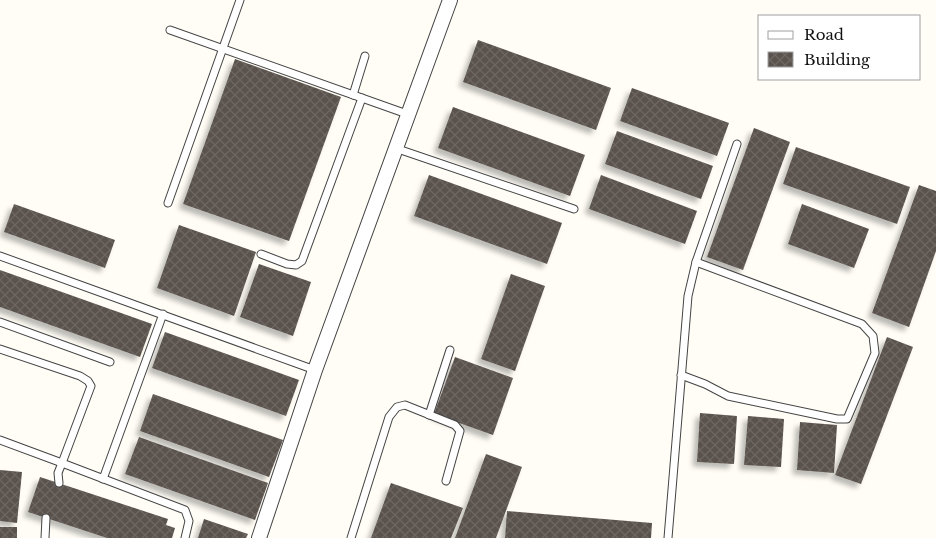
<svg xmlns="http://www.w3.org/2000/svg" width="936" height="538" font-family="'Libre Baskerville',serif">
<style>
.building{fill:url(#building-cross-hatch);filter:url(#shadow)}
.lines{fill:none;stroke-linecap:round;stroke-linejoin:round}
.service-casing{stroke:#444;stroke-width:9}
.minor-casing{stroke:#444;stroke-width:16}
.service{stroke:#fff;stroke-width:7}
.minor{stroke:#fff;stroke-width:14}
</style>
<defs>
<pattern id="building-cross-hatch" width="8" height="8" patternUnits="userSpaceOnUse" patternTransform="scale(1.25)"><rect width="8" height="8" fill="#5a524d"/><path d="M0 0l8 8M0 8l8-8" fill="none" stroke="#6d6662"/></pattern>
<filter id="shadow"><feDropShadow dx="-4.5" dy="4.5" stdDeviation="2.5" flood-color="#0004"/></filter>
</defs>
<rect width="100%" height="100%" fill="#fffdf5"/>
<!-- building -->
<g class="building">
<polygon points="478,40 611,88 596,130 463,82"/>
<polygon points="235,59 341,97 289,241 183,204"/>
<polygon points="632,88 729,123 717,156 620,121"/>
<polygon points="453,107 585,155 570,196 438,148"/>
<polygon points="754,128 790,142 743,270 707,257"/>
<polygon points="617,131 713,166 701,199 605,164"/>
<polygon points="796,147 910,187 897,224 783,184"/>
<polygon points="429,175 562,223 547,264 414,216"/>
<polygon points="601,175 697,211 685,244 589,209"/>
<polygon points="919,185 936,191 936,251 909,327 872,313"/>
<polygon points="14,204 115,240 105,268 4,232"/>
<polygon points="802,204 869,229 854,268 788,244"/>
<polygon points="179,225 256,252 234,316 157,288"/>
<polygon points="259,264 311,282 293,336 240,317"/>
<polygon points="0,270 152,324 140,357 0,307"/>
<polygon points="511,274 545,286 515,371 481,359"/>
<polygon points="165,332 299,380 286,416 152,368"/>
<polygon points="887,337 913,347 861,484 835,475"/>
<polygon points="455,357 513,378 493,435 434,414"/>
<polygon points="153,394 283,440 269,477 140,431"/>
<polygon points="700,413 737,416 734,464 697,462"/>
<polygon points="748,416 784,419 781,467 744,465"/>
<polygon points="800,422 837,425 834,473 797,470"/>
<polygon points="139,437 268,483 255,520 125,474"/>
<polygon points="486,454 522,467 496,538 455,538"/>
<polygon points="0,470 22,472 17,523 0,521"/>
<polygon points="40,477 168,519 166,525 175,528 172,538 107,538 28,512"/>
<polygon points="391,483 463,508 451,538 371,538"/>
<polygon points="507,511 652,523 651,538 505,538"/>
<polygon points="204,519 248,534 246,538 198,538"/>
<rect x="0" y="527" width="17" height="11"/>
</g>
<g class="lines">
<!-- service casing -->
<g class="service-casing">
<g id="service">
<polyline points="170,30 407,114"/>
<polyline points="353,95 365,56"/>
<polyline points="395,148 574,209"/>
<polyline points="168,203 240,0"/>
<polyline points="261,254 287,264 296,265 302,261 362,98"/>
<polyline points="0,256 315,370"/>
<polyline points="0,322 110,362"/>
<polyline points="0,349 80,376 88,381 91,386 62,463 0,440"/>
<polyline points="681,375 705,384 728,396 837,419 847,419 875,353 873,336 862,324 696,262"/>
<polyline points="429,415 450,350"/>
<polyline points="103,479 163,314"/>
<polyline points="59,483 58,473 62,463 185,510 189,521 185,538"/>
<polyline points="45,538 46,518"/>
<polyline points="351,538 389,417 397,407 405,405 455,425 460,431 446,481"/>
<polyline points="668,538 688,296 696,262 737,144"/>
</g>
</g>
<!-- minor casing -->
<g class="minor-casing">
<polyline id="minor" points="259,538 315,370 450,0"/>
</g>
<!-- service -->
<use href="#service" class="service"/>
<!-- minor -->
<use href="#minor" class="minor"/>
</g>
<!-- legend -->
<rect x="758" y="15" width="162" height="65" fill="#ffffff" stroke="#a0a0a0"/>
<rect x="768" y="31" width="25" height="8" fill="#ffffff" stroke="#a0a0a0"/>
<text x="804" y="40" font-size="15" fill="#111111">Road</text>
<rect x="768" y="52" width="25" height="15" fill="url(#building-cross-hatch)" stroke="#a0a0a0"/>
<text x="804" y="65" font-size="15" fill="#111111">Building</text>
</svg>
